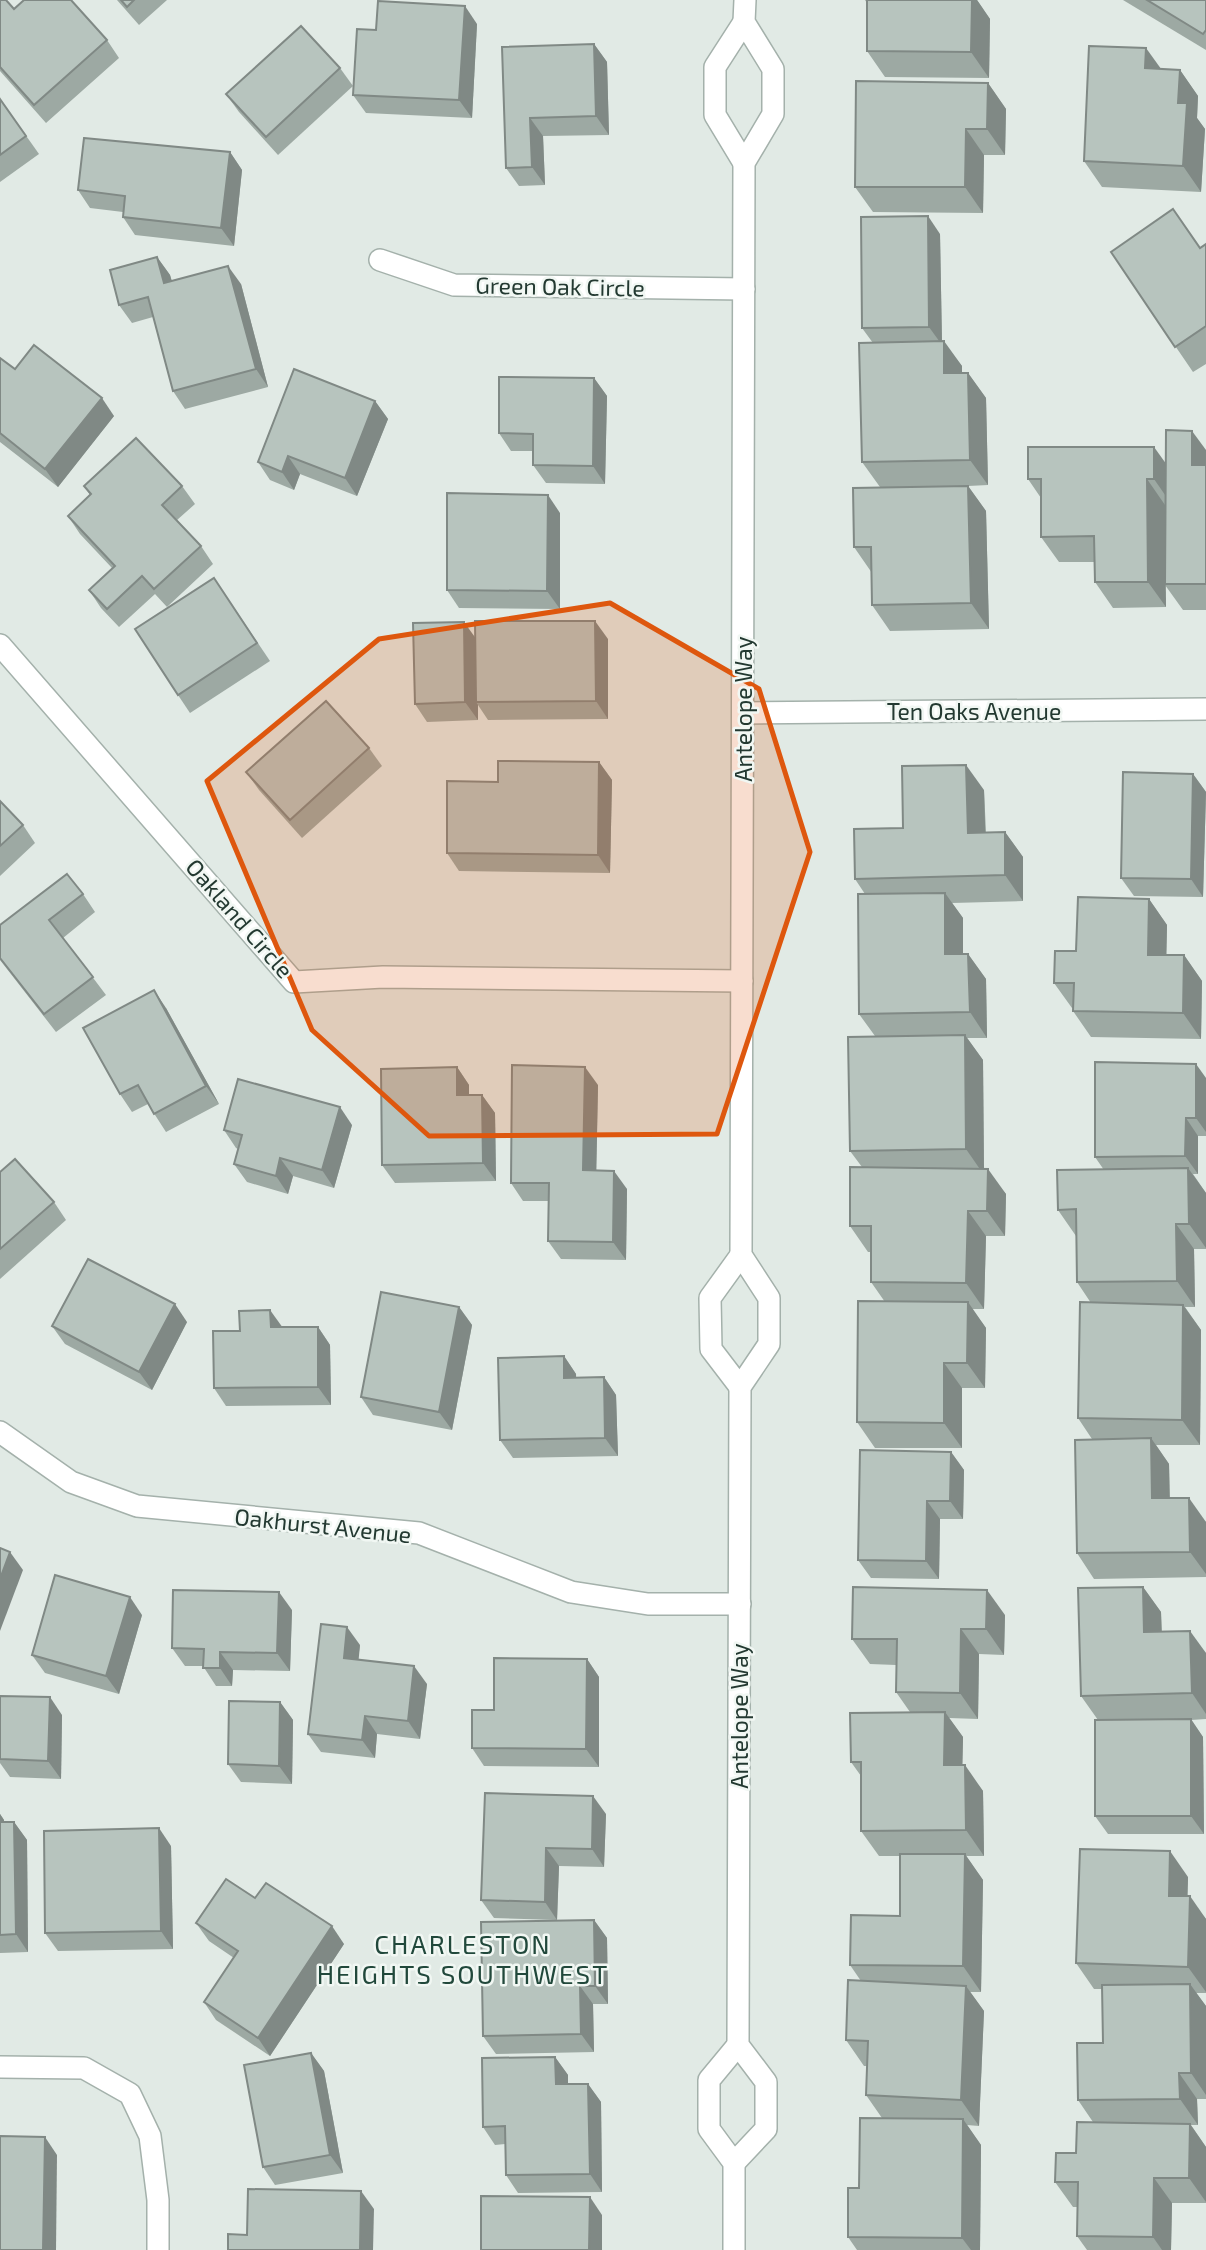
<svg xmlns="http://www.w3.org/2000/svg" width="1206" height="2250" font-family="'Exo 2',sans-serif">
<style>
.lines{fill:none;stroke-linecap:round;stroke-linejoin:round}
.minor-casing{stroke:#a4b1ab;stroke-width:24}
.minor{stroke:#fff;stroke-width:21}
.wall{fill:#9da9a3}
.shaded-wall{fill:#808985}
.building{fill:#b7c4be;stroke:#808985;stroke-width:2}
.marked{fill:#de570e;fill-opacity:0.2;stroke:#de570e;stroke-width:5;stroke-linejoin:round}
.labels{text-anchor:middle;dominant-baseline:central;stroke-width:5;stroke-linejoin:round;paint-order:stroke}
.street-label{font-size:23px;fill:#233931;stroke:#f1f7f3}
.quarter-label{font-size:26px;letter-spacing:2px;fill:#21483b;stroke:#f1f7f3}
</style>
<rect width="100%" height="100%" fill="#e1eae5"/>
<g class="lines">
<!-- minor casing -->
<g class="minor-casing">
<g id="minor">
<polyline points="744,163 715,115 715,67 744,22"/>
<polyline points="380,260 454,285 744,289"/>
<polyline points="0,645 294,982 383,977 742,981"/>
<polyline points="743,713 1206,709"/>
<polyline points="740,1387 711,1349 710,1298 741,1255"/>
<polyline points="0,1432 71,1482 137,1506 419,1533 571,1592 648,1604 740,1604"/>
<polyline points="0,2067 84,2068 130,2094 150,2136 158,2200 158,2250"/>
<polyline points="734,2163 766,2129 766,2082 738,2045 740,1387 769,1344 769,1298 741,1255 744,163 773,114 773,69 744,22 745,0"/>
<polyline points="734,2250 734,2163 709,2129 709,2080 738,2045"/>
</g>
</g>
<!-- minor -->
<use href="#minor" class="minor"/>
</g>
<!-- wall -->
<g class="wall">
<polygon points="0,0 14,9 107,40 119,58 46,123 0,71"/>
<polygon points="117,0 167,0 139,25"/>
<polygon points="865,0 977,0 990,19 989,78 885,77 867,51 867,3"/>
<polygon points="1123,0 1206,0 1206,50"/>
<polygon points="477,24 472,118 366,113 353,95 376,30"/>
<polygon points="594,44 607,62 609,135 543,136 545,185 519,186 506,168 502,47"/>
<polygon points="340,68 353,86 278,155 239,112 226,94"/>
<polygon points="1161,69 1180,70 1198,96 1197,118 1205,129 1201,192 1102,187 1084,161"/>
<polygon points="988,83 1006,109 1005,155 984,155 983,213 873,212 855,187"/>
<polygon points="0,99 39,154 0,182"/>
<polygon points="230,152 242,170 234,246 135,235 123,217 123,212 90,208 78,190"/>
<polygon points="940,234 942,341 962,366 962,373 968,373 986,398 988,485 968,486 986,511 989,629 890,631 872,605 872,573 854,547 880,487 862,462 873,343 862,328"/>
<polygon points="1206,244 1206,364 1193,372 1111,252 1200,248"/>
<polygon points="157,257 170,275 172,281 241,284 268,387 185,409 173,391 153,317 132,323 119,305"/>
<polygon points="0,358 15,369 114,416 58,487 0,442"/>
<polygon points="594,378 607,396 605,484 546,483 533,465 533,451 511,451 499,433"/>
<polygon points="375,401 388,419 357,496 300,474 294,490 270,480 258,462"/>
<polygon points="1206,450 1206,610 1183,610 1165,585 1166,607 1113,608 1095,582 1095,562 1059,562 1041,537 1041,498 1028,479 1165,463"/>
<polygon points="84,486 182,486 195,504 177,520 201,546 213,564 167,607 155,594 119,627 101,608 89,590 112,568 80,534 68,516 90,495"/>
<polygon points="560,513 560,609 459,608 447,590"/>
<polygon points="214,578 270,661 190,713 178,695"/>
<polygon points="475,638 608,639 608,719 488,720 478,705 478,720 427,722 415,704"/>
<polygon points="369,748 382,766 302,838 259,790 246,772"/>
<polygon points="599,762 612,780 610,873 459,871 447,853 498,782"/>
<polygon points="1193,774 1206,792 1203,897 1134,896 1121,878"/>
<polygon points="984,790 986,832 1005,832 1023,857 1023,901 952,903 963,918 963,954 968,954 986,979 987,1038 967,1038 983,1060 984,1169 1006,1194 1005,1236 986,1236 984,1309 972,1309 986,1328 985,1388 962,1388 962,1448 875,1448 857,1422 885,1302 871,1282 871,1252 868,1252 850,1226 862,1167 850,1151 875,1036 859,1014 865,894 855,879 903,828"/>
<polygon points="0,801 23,825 35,843 0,876"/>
<polygon points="83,894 95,912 63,938 106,995 56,1032 0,960 0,925"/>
<polygon points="1149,899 1167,925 1166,955 1184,955 1202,981 1201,1039 1091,1037 1073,1011 1073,1008 1072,1008 1054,983 1076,951"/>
<polygon points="166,1008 219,1104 166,1132 148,1104 132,1112 120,1094"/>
<polygon points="457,1067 469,1085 469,1095 482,1095 495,1113 496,1181 395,1183 382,1165"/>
<polygon points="1206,1078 1206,1136 1198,1136 1198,1174 1193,1174 1206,1193 1206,1249 1194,1249 1195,1307 1185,1307 1201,1330 1200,1445 1156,1445 1169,1464 1170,1498 1206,1522 1206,1577 1094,1579 1077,1553 1092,1439 1078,1418 1091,1303 1077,1282 1076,1236 1058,1210 1104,1170 1095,1157"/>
<polygon points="598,1085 596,1171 627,1189 626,1260 561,1259 548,1241 549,1201 523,1201 511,1183"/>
<polygon points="352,1125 334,1188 293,1176 288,1194 247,1182 234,1164 238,1149 236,1148 224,1130"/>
<polygon points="0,1172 54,1202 66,1220 0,1279"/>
<polygon points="459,1307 472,1325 452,1430 373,1415 361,1397"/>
<polygon points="187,1322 152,1390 65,1344 52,1326"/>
<polygon points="282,1327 318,1327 330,1345 331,1405 226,1406 214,1388 240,1331"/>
<polygon points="564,1356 576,1374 576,1378 604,1377 616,1395 618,1456 513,1458 500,1440"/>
<polygon points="951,1452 964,1470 963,1519 940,1519 939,1579 871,1578 858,1560"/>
<polygon points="1143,1587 1161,1612 1162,1631 1206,1653 1206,1719 1191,1720 1203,1737 1204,1834 1108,1834 1095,1816 1098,1720 1081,1696"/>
<polygon points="292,1610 290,1671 233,1670 232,1686 216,1686 203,1666 185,1666 172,1648"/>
<polygon points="142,1615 119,1694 45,1673 32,1655"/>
<polygon points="1005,1615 1004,1655 979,1654 978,1719 949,1718 963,1737 962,1765 983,1791 984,1856 966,1856 983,1880 981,1992 970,1992 984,2011 979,2126 967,2125 981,2145 980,2250 857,2250 848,2237 859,2188 882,2118 866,2095 867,2066 864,2066 846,2040 861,1981 850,1965 900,1916 900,1856 879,1856 861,1831 861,1776 851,1762 910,1712 896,1692 896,1665 870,1664 852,1639"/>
<polygon points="360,1645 358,1659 427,1684 420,1739 377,1734 375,1758 321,1752 308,1734"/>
<polygon points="587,1659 599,1677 599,1767 484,1766 472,1748 494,1710"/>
<polygon points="0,1696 62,1715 61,1779 10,1777 0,1763"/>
<polygon points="280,1702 293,1720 292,1784 241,1782 228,1764"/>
<polygon points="485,1793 606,1814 604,1867 559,1866 557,1920 494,1918 481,1900"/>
<polygon points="0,1814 4,1820 4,1822 14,1822 27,1840 28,1952 0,1953"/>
<polygon points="171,1846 173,1949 58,1951 45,1933"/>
<polygon points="1188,1877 1187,1896 1206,1919 1206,1993 1196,1993 1206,2006 1206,2099 1197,2099 1198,2125 1191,2125 1206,2147 1206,2203 1172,2203 1171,2250 1087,2250 1077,2236 1077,2207 1073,2207 1055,2182 1076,2153 1093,2122 1078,2100 1103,2043 1102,1989 1094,1989 1076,1963"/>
<polygon points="255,1898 344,1944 270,2056 216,2020 204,2002 234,1958 209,1941 196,1923"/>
<polygon points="594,1920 607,1938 608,2004 593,2004 594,2052 496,2054 483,2036"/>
<polygon points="311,2053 324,2071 343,2173 275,2185 263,2167"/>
<polygon points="555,2057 568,2075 568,2084 588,2084 601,2102 602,2192 518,2193 506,2175 505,2144 495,2145 483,2127"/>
</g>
<!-- shaded-wall -->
<g class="shaded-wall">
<polygon points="972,0 977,0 990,19 989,78 971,52"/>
<polygon points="465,6 477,24 472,118 459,100"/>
<polygon points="594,44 607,62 609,135 596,116"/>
<polygon points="1146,48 1164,73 1145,68"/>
<polygon points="1180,70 1198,96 1197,118 1205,129 1201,192 1183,166 1178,103"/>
<polygon points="988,83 1006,109 1005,155 987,129"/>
<polygon points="530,118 543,136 545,185 532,167"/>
<polygon points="966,129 984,155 983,213 965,187"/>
<polygon points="230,152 242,170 234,246 221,228"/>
<polygon points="928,216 940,234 942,345 929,327"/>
<polygon points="157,257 170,275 177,301 164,283"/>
<polygon points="228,266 241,284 268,387 256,369"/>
<polygon points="944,341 962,366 962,398 944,373"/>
<polygon points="968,373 986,398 988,485 970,460"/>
<polygon points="594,378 607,396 605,484 593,466"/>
<polygon points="102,398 114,416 58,487 45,469"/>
<polygon points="375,401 388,419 357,496 345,478"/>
<polygon points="1192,431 1206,450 1206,485 1192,465"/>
<polygon points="1154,447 1172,472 1172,505 1154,479"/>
<polygon points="288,456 300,474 294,490 282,472"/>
<polygon points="1147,479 1165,505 1166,607 1148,582"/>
<polygon points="968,486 986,511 989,629 971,603"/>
<polygon points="548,495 560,513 560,609 547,591"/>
<polygon points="595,621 608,639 608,719 596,701"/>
<polygon points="464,622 477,640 476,702 478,705 478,720 465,702"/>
<polygon points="599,762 612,780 610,873 598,855"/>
<polygon points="966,765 984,790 986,858 968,833"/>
<polygon points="1193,774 1206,792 1203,897 1191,879"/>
<polygon points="1005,832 1023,857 1023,901 1005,875"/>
<polygon points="945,893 963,918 963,979 945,954"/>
<polygon points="1149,899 1167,925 1166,980 1148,955"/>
<polygon points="968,954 986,979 987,1038 970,1012"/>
<polygon points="1184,955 1202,981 1201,1039 1183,1013"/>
<polygon points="154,990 166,1008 219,1104 206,1086"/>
<polygon points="965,1035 983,1060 984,1175 966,1149"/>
<polygon points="1196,1064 1206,1078 1206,1132 1196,1118"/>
<polygon points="457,1067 469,1085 469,1113 457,1095"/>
<polygon points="585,1067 598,1085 596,1188 583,1170"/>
<polygon points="482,1095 495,1113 496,1181 483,1163"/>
<polygon points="340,1107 352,1125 334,1188 322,1170"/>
<polygon points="1186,1118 1198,1136 1198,1174 1185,1156"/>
<polygon points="280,1158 293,1176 288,1194 276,1176"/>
<polygon points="1188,1168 1206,1193 1206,1248 1189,1224"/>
<polygon points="988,1169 1006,1194 1005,1236 987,1211"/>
<polygon points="614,1171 627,1189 626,1260 613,1242"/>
<polygon points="968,1211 986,1236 984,1309 966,1283"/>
<polygon points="1176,1224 1194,1249 1195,1307 1177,1281"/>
<polygon points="968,1302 986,1328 985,1388 967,1363"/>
<polygon points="175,1304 187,1322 152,1390 139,1372"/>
<polygon points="1183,1305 1201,1330 1200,1445 1182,1420"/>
<polygon points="459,1307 472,1325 452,1430 439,1412"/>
<polygon points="270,1310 283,1328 271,1327"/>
<polygon points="318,1327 330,1345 331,1405 318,1387"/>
<polygon points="564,1356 576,1374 577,1396 564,1378"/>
<polygon points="944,1363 962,1388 962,1448 944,1423"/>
<polygon points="604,1377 616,1395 618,1456 605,1438"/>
<polygon points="1151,1438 1169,1464 1170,1524 1152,1498"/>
<polygon points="951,1452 964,1470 963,1519 950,1501"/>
<polygon points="1189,1498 1206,1522 1206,1574 1190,1552"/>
<polygon points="927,1501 940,1519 939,1579 926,1561"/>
<polygon points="10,1552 23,1570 0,1631 0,1579"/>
<polygon points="1143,1587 1161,1612 1162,1657 1144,1632"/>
<polygon points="987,1590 1005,1615 1004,1655 986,1629"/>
<polygon points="279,1592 292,1610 290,1671 277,1653"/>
<polygon points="130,1597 142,1615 119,1694 106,1676"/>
<polygon points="347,1627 360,1645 357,1676 344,1658"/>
<polygon points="961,1629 979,1654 978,1719 960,1693"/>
<polygon points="1190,1631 1206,1653 1206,1714 1192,1693"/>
<polygon points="220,1652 233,1670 232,1686 220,1668"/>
<polygon points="587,1659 599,1677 599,1767 586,1749"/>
<polygon points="414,1666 427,1684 420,1739 408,1721"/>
<polygon points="50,1697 62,1715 61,1779 48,1761"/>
<polygon points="280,1702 293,1720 292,1784 279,1766"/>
<polygon points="945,1712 963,1737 962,1791 944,1765"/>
<polygon points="365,1716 377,1734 375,1758 362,1740"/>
<polygon points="1191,1719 1203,1737 1204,1834 1191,1816"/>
<polygon points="965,1765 983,1791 984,1856 966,1830"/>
<polygon points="593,1796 606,1814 604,1867 592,1849"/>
<polygon points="0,1814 4,1820 4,1838 0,1833"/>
<polygon points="14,1822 27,1840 28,1952 16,1934"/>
<polygon points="159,1828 171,1846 173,1949 161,1931"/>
<polygon points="546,1848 559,1866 557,1920 545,1902"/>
<polygon points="1170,1851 1188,1877 1187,1922 1169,1896"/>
<polygon points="965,1854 983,1880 981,1992 963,1966"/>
<polygon points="1190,1896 1206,1919 1206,1992 1188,1967"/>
<polygon points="594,1920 607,1938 608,2004 595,1986"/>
<polygon points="332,1926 344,1944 270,2056 258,2038"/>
<polygon points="1190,1984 1206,2006 1206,2095 1191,2073"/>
<polygon points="580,1986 593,2004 594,2052 581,2034"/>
<polygon points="966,1986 984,2011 979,2126 961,2100"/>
<polygon points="311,2053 324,2071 343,2173 330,2155"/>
<polygon points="555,2057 568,2075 568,2102 556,2084"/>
<polygon points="1179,2073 1197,2099 1198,2125 1180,2099"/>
<polygon points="588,2084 601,2102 602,2192 590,2174"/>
<polygon points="963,2119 981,2145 980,2250 971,2250 962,2238"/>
<polygon points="1190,2124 1206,2147 1206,2202 1189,2178"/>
<polygon points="45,2137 57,2155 56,2250 43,2250"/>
<polygon points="1154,2178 1172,2203 1171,2250 1162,2250 1153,2237"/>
<polygon points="361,2191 374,2209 373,2250 360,2250"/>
<polygon points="590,2197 602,2215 602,2250 589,2250"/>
</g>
<!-- building -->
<g class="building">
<polygon points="0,0 6,0 14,9 24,0 71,0 107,40 34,105 0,67"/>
<polygon points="121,0 134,0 127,7"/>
<polygon points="867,0 972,0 971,52 867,51"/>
<polygon points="1147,0 1206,0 1206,30 1203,34"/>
<polygon points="378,1 465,6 459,100 353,95 357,29 376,30"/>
<polygon points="301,26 340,68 266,137 226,94"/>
<polygon points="594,44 596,116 530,118 532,167 506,168 502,47"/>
<polygon points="1089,46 1146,48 1145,68 1180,70 1178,103 1187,103 1183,166 1084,161"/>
<polygon points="856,81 988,83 987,129 966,129 965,187 855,187"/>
<polygon points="0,99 26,136 0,155"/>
<polygon points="84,138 230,152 221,228 123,217 125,196 78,190"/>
<polygon points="1173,209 1200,248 1206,244 1206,326 1175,347 1111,252"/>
<polygon points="928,216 929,327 862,328 861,217"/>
<polygon points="157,257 164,283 228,266 256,369 173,391 148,297 119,305 110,270"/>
<polygon points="944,341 944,373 968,373 970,460 862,462 859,343"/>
<polygon points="34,345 102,398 45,469 0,433 0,358 15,369"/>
<polygon points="294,369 375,401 345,478 288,456 282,472 258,462"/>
<polygon points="499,377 594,378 593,466 533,465 533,434 499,433"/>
<polygon points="1166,430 1192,431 1192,465 1206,465 1206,584 1165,584"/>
<polygon points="136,438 182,486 162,505 201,546 154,589 142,576 107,609 89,590 115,566 68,516 91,494 84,486"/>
<polygon points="1028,447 1154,447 1154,479 1147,479 1148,582 1095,582 1094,536 1041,537 1041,479 1028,479"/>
<polygon points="968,486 971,603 872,605 871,547 854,547 853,488"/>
<polygon points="447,493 548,495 547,591 447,590"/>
<polygon points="214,578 257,643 178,695 135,629"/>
<polygon points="475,621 595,621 596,701 476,702"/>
<polygon points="464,622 465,702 415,704 413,623"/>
<polygon points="326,701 369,748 290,820 246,772"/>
<polygon points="498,761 599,762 598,855 447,853 447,781 498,782"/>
<polygon points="966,765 968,833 1005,832 1005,875 855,879 854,829 903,828 902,766"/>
<polygon points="1123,772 1193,774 1191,879 1121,878"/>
<polygon points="0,801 23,825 0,846"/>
<polygon points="67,874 83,894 49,920 93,977 44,1014 0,958 0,925"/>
<polygon points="945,893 945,954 968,954 970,1012 859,1014 858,894"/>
<polygon points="1078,897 1149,899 1148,955 1184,955 1183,1013 1073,1011 1074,983 1054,983 1055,951 1076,951"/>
<polygon points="154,990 206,1086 154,1114 138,1085 120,1094 83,1028"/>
<polygon points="965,1035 966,1149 850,1151 848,1037"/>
<polygon points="1095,1062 1196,1064 1196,1118 1186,1118 1185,1156 1095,1157"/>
<polygon points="512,1065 585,1067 583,1170 614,1171 613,1242 548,1241 549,1183 511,1183"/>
<polygon points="457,1067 457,1095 482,1095 483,1163 382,1165 381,1069"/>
<polygon points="238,1079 340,1107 322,1170 280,1158 276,1176 234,1164 242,1135 224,1130"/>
<polygon points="15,1159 54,1202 0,1249 0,1172"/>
<polygon points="850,1167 988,1169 987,1211 968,1211 966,1283 871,1282 871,1226 850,1226"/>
<polygon points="1188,1168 1189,1224 1176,1224 1177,1281 1077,1282 1076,1209 1058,1210 1057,1170"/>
<polygon points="88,1259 175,1304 139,1372 52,1326"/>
<polygon points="381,1292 459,1307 439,1412 361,1397"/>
<polygon points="858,1301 968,1302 967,1363 944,1363 944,1423 857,1422"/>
<polygon points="1080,1302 1183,1305 1182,1420 1078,1418"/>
<polygon points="270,1310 271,1327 318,1327 318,1387 214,1388 213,1331 240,1331 239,1311"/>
<polygon points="564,1356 564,1378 604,1377 605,1438 500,1440 498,1358"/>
<polygon points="1151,1438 1152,1498 1189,1498 1190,1552 1077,1553 1075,1440"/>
<polygon points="860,1450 951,1452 950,1501 927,1501 926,1561 858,1560"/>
<polygon points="0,1548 10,1552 0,1579"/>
<polygon points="55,1575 130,1597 106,1676 32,1655"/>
<polygon points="853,1587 987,1590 986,1629 961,1629 960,1693 896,1692 897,1639 852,1639"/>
<polygon points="1143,1587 1144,1632 1190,1631 1192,1693 1081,1696 1078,1588"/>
<polygon points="173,1590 279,1592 277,1653 220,1652 220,1668 203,1668 204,1649 172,1648"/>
<polygon points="321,1624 347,1627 344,1658 414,1666 408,1721 365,1716 362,1740 308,1734"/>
<polygon points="494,1658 587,1659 586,1749 472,1748 472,1710 494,1710"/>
<polygon points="0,1696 50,1697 48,1761 0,1759"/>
<polygon points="229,1701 280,1702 279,1766 228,1764"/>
<polygon points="945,1712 944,1765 965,1765 966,1830 861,1831 861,1762 851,1762 850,1713"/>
<polygon points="1191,1719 1191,1816 1095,1816 1095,1720"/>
<polygon points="485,1793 593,1796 592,1849 546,1848 545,1902 481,1900"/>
<polygon points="0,1822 14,1822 16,1934 0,1935"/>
<polygon points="159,1828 161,1931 45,1933 44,1831"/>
<polygon points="1080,1849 1170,1851 1169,1896 1190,1896 1188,1967 1076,1963"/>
<polygon points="900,1854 965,1854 963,1966 850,1965 851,1915 900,1916"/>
<polygon points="226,1879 255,1898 266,1883 332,1926 258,2038 204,2002 238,1951 196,1923"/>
<polygon points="594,1920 595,1986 580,1986 581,2034 483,2036 481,1922"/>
<polygon points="848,1980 966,1986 961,2100 866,2095 868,2041 846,2040"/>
<polygon points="1190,1984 1191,2073 1179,2073 1180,2099 1078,2100 1077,2043 1103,2043 1102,1985"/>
<polygon points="311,2053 330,2155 263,2167 244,2065"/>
<polygon points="555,2057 556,2084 588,2084 590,2174 506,2175 505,2126 483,2127 482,2058"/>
<polygon points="860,2118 963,2119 962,2238 848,2237 848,2188 859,2188"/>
<polygon points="1077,2122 1190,2124 1189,2178 1154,2178 1153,2237 1077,2236 1078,2182 1055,2182 1056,2153 1076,2153"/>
<polygon points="0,2136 45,2137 43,2250 0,2250"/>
<polygon points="248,2189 361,2191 360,2250 228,2250 228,2234 247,2235"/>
<polygon points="481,2196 590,2197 589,2250 481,2250"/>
</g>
<!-- marked area -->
<path class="marked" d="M 610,603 L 759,689 L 810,852 L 717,1134 L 429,1136 L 312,1030 L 207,781 L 379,639 Z"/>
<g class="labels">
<!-- street labels -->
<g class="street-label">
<text transform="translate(560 286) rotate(1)">Green Oak Circle</text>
<text transform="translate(743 709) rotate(-90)">Antelope Way</text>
<text x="974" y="711">Ten Oaks Avenue</text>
<text transform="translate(240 918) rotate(49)">Oakland Circle</text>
<text transform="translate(323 1525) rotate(6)">Oakhurst Avenue</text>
<text transform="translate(739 1716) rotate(-90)">Antelope Way</text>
</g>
<!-- quarter labels -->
<g class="quarter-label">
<text x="463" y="1943">CHARLESTON<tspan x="463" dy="30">HEIGHTS SOUTHWEST</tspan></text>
</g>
</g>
</svg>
